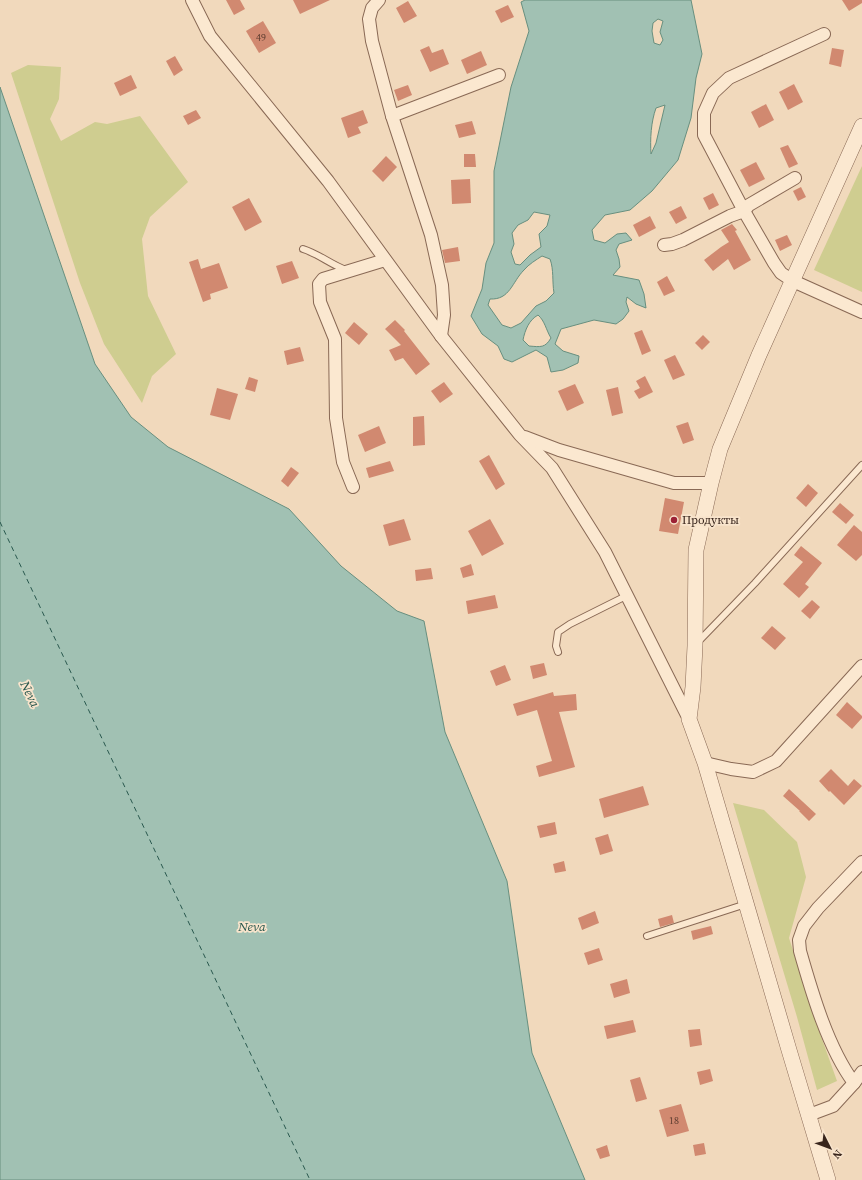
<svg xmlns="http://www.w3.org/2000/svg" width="862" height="1180" font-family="'Source Serif 4',serif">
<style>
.green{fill:#cfcd90}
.water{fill:#a1c1b3;stroke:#688f7f;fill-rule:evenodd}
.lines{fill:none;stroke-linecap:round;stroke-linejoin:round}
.ferry{stroke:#29584e;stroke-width:1;stroke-dasharray:5 4;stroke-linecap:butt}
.building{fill:#d18970}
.service-casing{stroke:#896955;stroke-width:8}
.minor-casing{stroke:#896955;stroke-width:14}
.tertiary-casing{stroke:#896955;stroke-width:16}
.service{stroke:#fbe8d0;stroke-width:6}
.minor{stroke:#fbe8d0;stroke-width:12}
.tertiary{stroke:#fbe8d0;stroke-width:15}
.poi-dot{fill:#9c2135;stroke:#f8e4cc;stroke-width:1.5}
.labels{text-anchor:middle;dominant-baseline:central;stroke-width:3.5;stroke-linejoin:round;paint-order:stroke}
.number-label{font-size:10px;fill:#5e3d30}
.poi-label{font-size:12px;fill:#37241b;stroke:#f8e4cc;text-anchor:start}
.water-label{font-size:13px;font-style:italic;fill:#29584e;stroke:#f8e4cc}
</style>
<rect width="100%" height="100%" fill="#f1d9bc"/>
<!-- green -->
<g class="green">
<polygon points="28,65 61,67 59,99 50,119 61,141 95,122 107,124 140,116 188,182 150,217 142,239 148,296 176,354 152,376 142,403 104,344 80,283 11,73"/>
<polygon points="862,166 862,292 814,270"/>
<polygon points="733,803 764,810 797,842 806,877 789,938 817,1025 837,1081 817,1090 797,1017"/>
</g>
<!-- water -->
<g class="water">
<path d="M 525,0 L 691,0 L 702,54 L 696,78 L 691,118 L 678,160 L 652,191 L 630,210 L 605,215 L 592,230 L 594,240 L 605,243 L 617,234 L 626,233 L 632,240 L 619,244 L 616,250 L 619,259 L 620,267 L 613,275 L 639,280 L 644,294 L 646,308 L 636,304 L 627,297 L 626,302 L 629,311 L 623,319 L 616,324 L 594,320 L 561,329 L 555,344 L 563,351 L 579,356 L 578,363 L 563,370 L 551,372 L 547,357 L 536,350 L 512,362 L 504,359 L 498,346 L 482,334 L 471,316 L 482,289 L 486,263 L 494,243 L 494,171 L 511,87 L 529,31 L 521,2 ZM 658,19 L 663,21 L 660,32 L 663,40 L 660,45 L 654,43 L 652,31 L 653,23 ZM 665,105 L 656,143 L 651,154 C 650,139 651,122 656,108 ZM 534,212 L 550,215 L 547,226 L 539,234 L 541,247 L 530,255 L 520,265 L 515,264 L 511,252 L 514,244 L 512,233 L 518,225 L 528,220 ZM 542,256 L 550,259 C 554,270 552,281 554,293 L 546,301 L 536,306 L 521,323 L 511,328 L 502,325 L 488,305 L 490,299 C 510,300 512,282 524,270 C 529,264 536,260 542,256 ZM 538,315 C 545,321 546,330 551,338 C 545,348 541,347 529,346 L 523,340 C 525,330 529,320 538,315 Z"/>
<polygon points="0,87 95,364 131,417 168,447 289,509 341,566 397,611 424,621 445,732 507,881 532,1053 585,1180 0,1180"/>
</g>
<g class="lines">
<!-- ferry -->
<polyline class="ferry" points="0,522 310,1180"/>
</g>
<!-- building -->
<g class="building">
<polygon points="226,0 240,0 245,9 234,15"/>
<polygon points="293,0 330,0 300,14"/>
<polygon points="842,0 862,0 862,3 849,11"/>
<polygon points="408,1 417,16 404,23 396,8"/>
<polygon points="508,5 514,17 501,23 495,11"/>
<polygon points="263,21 276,43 259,53 246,31"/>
<polygon points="429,46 432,53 443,49 449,64 430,72 420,50"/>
<polygon points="832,48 844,50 841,67 829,64"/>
<polygon points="481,51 487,65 467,74 461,60"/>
<polygon points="175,56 183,70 174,76 166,61"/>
<polygon points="131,75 137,88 120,96 114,83"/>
<polygon points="794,84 803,102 788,110 779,92"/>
<polygon points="408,85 412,95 398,101 394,90"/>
<polygon points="766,104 774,120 759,128 751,112"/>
<polygon points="196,110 201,118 188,125 183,116"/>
<polygon points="363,110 368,123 358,127 361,133 348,138 341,118"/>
<polygon points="472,121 476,134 459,138 455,125"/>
<polygon points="788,145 798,164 789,168 780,148"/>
<polygon points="464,154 475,154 476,167 464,167"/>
<polygon points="386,156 397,167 383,182 372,171"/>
<polygon points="756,162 765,179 749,187 740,170"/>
<polygon points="470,179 471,203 452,204 451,180"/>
<polygon points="801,187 806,197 798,201 793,191"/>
<polygon points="713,193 719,205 709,210 703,198"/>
<polygon points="249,198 262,222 245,231 232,207"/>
<polygon points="681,206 687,218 676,224 669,212"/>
<polygon points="650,216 656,228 639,237 633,225"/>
<polygon points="732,224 737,230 735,231 751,260 734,270 728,259 713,271 704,260 721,247 729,242 721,230"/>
<polygon points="787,235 792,245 780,251 775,240"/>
<polygon points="458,247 460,261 445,263 442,250"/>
<polygon points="198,259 201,269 219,263 228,288 210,294 211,299 203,302 189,262"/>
<polygon points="292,261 299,278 282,284 276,266"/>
<polygon points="667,276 675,291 664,296 657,282"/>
<polygon points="395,320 405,330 404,331 430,364 416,375 403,358 395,361 389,350 401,345 385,329"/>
<polygon points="354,322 368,334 359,345 345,333"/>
<polygon points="642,330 651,351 642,355 634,333"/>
<polygon points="703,335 710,342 702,350 695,343"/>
<polygon points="300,347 304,361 287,365 284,351"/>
<polygon points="675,355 685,375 673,380 664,360"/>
<polygon points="645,376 653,392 639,399 634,391 640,388 636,381"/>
<polygon points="249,377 258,380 255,392 245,389"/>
<polygon points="444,382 453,394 440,403 431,391"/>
<polygon points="575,384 584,403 567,411 558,391"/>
<polygon points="618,387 623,413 612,416 606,390"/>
<polygon points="217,388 238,394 230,420 210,415"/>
<polygon points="424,416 425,445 413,446 413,417"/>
<polygon points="688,422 694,440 683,444 676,426"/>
<polygon points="379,426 386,443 365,452 358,435"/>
<polygon points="489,455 505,484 496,490 479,461"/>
<polygon points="390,461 394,471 369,478 366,468"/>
<polygon points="291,467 299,473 288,487 281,481"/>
<polygon points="808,484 818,493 806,507 796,498"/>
<polygon points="665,498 684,502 678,534 659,531"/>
<polygon points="840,503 854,515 846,524 832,512"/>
<polygon points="404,519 411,540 389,546 383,525"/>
<polygon points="490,519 504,544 482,556 468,531"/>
<polygon points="854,525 862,532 862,555 856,561 837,545"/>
<polygon points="801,546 822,563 805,584 809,587 799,598 783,584 803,562 794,555"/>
<polygon points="471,564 474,575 463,578 460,568"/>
<polygon points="431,568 433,579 416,581 415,570"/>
<polygon points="495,595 498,608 468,614 466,601"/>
<polygon points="812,600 820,607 810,619 801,611"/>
<polygon points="772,626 786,638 775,650 761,638"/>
<polygon points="544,663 547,675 533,679 530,666"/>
<polygon points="505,665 511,680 496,686 490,671"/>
<polygon points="553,692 554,696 576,694 577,710 559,712 575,767 539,777 536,766 552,761 537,710 517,716 513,704"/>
<polygon points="847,702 862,716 862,718 852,729 836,715"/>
<polygon points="831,769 848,786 854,779 862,786 844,805 830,791 829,792 819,781"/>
<polygon points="643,786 649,805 604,818 599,799"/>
<polygon points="789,789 816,814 809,821 799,811 800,811 783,796"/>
<polygon points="555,822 557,834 540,838 537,826"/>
<polygon points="608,834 613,851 600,855 595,838"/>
<polygon points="564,861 566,871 555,873 553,864"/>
<polygon points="595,911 599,923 582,930 578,918"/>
<polygon points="672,915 674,923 660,927 658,919"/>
<polygon points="711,926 713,934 693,940 691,931"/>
<polygon points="599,948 603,960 588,965 584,953"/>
<polygon points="627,979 630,993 614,998 610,984"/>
<polygon points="633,1020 636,1032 607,1039 604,1026"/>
<polygon points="700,1029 702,1045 690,1047 688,1030"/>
<polygon points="710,1069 713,1081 700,1085 697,1072"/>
<polygon points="640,1077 647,1099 636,1102 630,1080"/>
<polygon points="681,1104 689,1131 667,1137 659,1110"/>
<polygon points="704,1143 706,1154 695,1156 693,1145"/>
<polygon points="607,1145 610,1156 600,1159 596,1149"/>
</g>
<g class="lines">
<!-- service casing -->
<g class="service-casing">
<g id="service">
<path d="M 303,249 C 319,254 330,264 346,270"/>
<polyline points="697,643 755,583 862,465"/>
<polyline points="558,652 556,646 558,632 570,624 626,596"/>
<polyline points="647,936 746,904"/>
</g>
</g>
<!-- minor casing -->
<g class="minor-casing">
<g id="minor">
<polyline points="192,0 210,36 328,181 441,336 520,435 552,468 605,552 689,719"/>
<polyline points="379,0 372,8 369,19 372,41 392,116 431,235 442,285 444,315 441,336"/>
<polyline points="824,34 729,78 713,93 704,113 704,135 744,211 774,263 781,273 793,281 862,312"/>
<polyline points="392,116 499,75"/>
<polyline points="664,245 672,244 683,240 730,216 744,211 749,205 795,178"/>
<polyline points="525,437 559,450 674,483 711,483"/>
<polyline points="353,487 343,462 336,418 335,339 320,302 319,284 323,279 385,260"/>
<polyline points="705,763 731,769 753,772 776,761 862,666"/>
<path d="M 854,1083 C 828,1048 812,993 800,951 L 799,940 L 804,926 L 818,908 L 862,862"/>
<polyline points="809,1115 833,1106 854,1083 862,1072"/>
</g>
</g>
<!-- tertiary casing -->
<g class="tertiary-casing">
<polyline id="tertiary" points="828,1180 789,1050 705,763 689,719 693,687 695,646 696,550 711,483 720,449 759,355 862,126"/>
</g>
<!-- service -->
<use href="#service" class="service"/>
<!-- minor -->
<use href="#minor" class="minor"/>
<!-- tertiary -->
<use href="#tertiary" class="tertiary"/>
</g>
<!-- markers -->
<circle class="poi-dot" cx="674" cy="520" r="4"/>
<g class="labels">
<!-- number labels -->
<g class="number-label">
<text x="261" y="37">49</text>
<text x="674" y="1120">18</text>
</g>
<!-- poi labels -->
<g class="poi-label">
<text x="682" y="520">Продукты</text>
</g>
<!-- water labels -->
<g class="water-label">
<text transform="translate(30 694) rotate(64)">Neva</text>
<text x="252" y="926">Neva</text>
</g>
</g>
<!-- north arrow -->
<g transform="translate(830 1148) rotate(132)" stroke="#f8e4cc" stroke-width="3" paint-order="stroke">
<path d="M0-3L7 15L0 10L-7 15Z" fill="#37241b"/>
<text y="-6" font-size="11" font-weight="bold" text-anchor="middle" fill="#37241b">N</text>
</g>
</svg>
